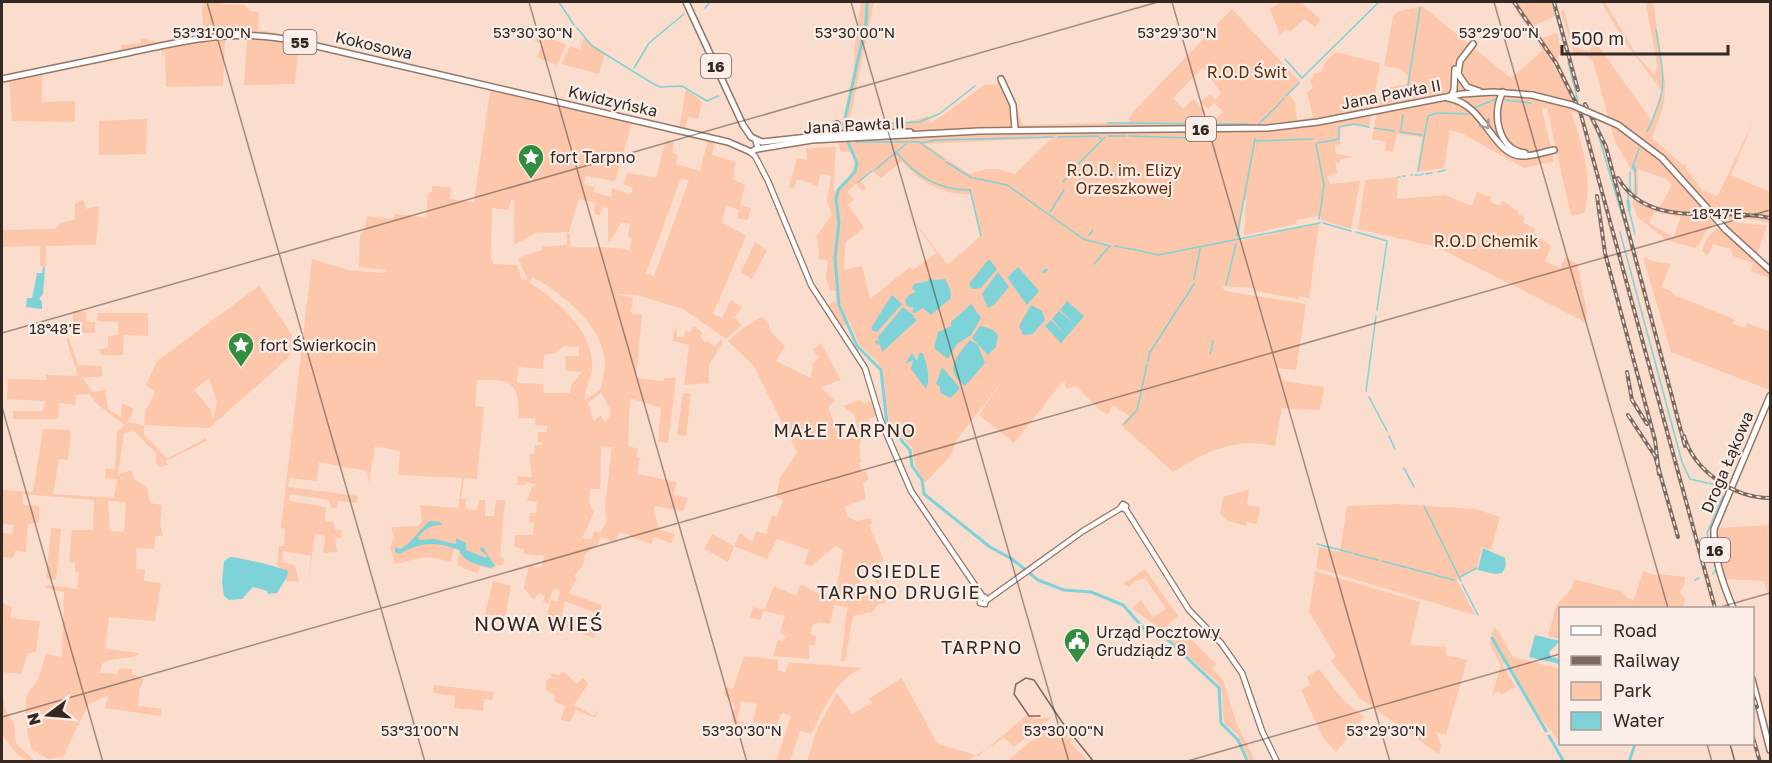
<svg xmlns="http://www.w3.org/2000/svg" width="1772" height="763" font-family="'Golos Text',sans-serif">
<style>
.green{fill:#fcc7ab;fill-rule:evenodd}
.water{fill:#7dd3d7}
.lines{fill:none;stroke-linecap:round;stroke-linejoin:round}
.stream{stroke:#7dd3d7;stroke-width:1.5}
.canal{stroke:#7dd3d7;stroke-width:3}
.secondary-casing{stroke:#927769;stroke-width:7}
.primary-casing{stroke:#927769;stroke-width:8}
.secondary{stroke:#fff;stroke-width:4.5}
.primary{stroke:#fff;stroke-width:5}
.tram{stroke:#7c6a61;stroke-width:1.5}
.rail-casing{stroke:#7c6a61;stroke-width:4}
.rail{stroke:#fbeee8;stroke-width:1.5;stroke-dasharray:4.5;stroke-linecap:butt}
.primary-bridge-casing{stroke:#927769;stroke-width:8;stroke-linecap:butt}
.primary-bridge{stroke:#fff;stroke-width:5}
.oneway{stroke:#a49e9c}
.ticks{fill:none;stroke:#342823;stroke-width:1.5;stroke-opacity:0.45}
.labels{text-anchor:middle;dominant-baseline:central;stroke-width:4.5;stroke-linejoin:round;paint-order:stroke}
.shield{fill:#fbeee8;stroke:#70635e;stroke-width:1.5}
.shield-label{font-size:15px;font-weight:bold;fill:#342823}
.street-label{font-size:16px;fill:#342823;stroke:#fbeee8}
.park-label{font-size:16px;fill:#612b06;stroke:#fbeee8}
.poi-label{font-size:16px;fill:#342823;stroke:#fbeee8;text-anchor:start}
.neighbourhood-label{font-size:18px;letter-spacing:1.5px;fill:#342823;stroke:#fbeee8}
.quarter-label{font-size:20px;letter-spacing:1.5px;fill:#342823;stroke:#fbeee8}
.ticks-label{font-size:15px;text-anchor:middle;fill:#342823;stroke:#fbeee8;stroke-width:4.5;stroke-linejoin:round;paint-order:stroke}
</style>
<rect width="100%" height="100%" fill="#fbddcd"/>
<!-- green -->
<g class="green">
<path d="M 202,2 C 214,2 234,6 243,4 L 250,11 L 259,12 L 258,30 L 299,37 L 295,84 L 244,85 L 247,38 L 225,39 L 223,86 L 166,87 L 165,49 L 163,58 L 161,50 L 98,62 L 98,55 L 121,50 L 121,45 L 141,43 L 141,38 L 156,42 L 203,35 Z"/>
<path d="M 861,2 L 874,2 L 849,124 L 907,122 L 928,116 L 930,124 L 986,84 L 995,85 L 1004,78 L 1023,125 L 1131,122 L 1129,119 L 1134,111 L 1232,9 L 1300,82 L 1288,93 L 1295,102 L 1297,120 L 1313,117 L 1307,92 L 1313,88 L 1310,81 L 1315,73 L 1322,72 L 1325,62 L 1335,52 L 1380,63 L 1369,128 L 1355,125 L 1340,127 L 1340,144 L 1335,145 L 1336,154 L 1354,157 L 1341,159 L 1338,164 L 1335,160 L 1337,172 L 1340,172 L 1327,176 L 1330,184 L 1360,181 L 1351,229 L 1322,220 L 1319,216 L 1297,220 L 1296,224 L 1244,235 L 1246,201 L 1244,200 L 1238,241 L 1319,224 L 1309,298 L 1299,296 L 1299,299 L 1254,291 L 1254,288 L 1221,286 L 1225,291 L 1306,304 L 1296,370 L 1277,368 L 1284,381 L 1324,387 L 1320,410 L 1282,408 L 1275,446 C 1236,437 1206,451 1173,472 L 1121,425 L 1129,416 L 1113,405 L 1108,414 L 1102,412 L 1076,386 L 1066,389 L 1064,380 L 1014,443 L 979,415 L 1003,380 L 955,442 L 952,454 L 925,483 L 915,466 L 912,447 L 889,425 L 883,372 L 878,362 L 859,345 L 849,320 L 843,328 L 827,305 L 836,301 L 835,291 L 830,291 L 826,278 L 828,260 L 817,259 L 819,259 L 818,240 L 815,238 L 832,215 L 827,201 L 831,176 L 820,174 L 818,186 L 797,179 L 794,188 L 789,187 L 797,158 L 807,160 L 806,148 L 836,147 L 833,192 C 844,184 859,169 853,153 L 840,151 L 838,142 L 854,72 L 854,50 ZM 1203,67 L 1221,93 L 1215,100 L 1210,94 L 1200,102 L 1208,109 L 1214,103 L 1223,111 L 1216,119 L 1203,118 L 1201,116 L 1206,112 L 1193,99 L 1183,109 L 1173,98 ZM 1052,138 L 1015,174 L 999,169 L 986,169 L 969,174 L 925,144 ZM 902,161 C 918,181 944,196 971,194 L 980,236 L 948,265 L 895,197 L 937,253 L 913,270 L 910,267 L 870,299 L 862,266 L 844,270 L 845,242 L 864,228 L 848,205 L 854,199 L 847,192 L 856,184 L 862,191 L 866,188 L 861,181 L 872,171 L 881,178 Z"/>
<polygon points="1281,2 1301,2 1321,20 1315,27 1304,19 1290,32 1286,29 1280,35 1270,9"/>
<path d="M 1515,2 L 1553,2 L 1557,15 L 1535,25 L 1542,38 L 1557,33 C 1560,44 1564,57 1552,64 L 1564,82 L 1578,113 L 1571,112 C 1582,144 1594,180 1584,213 L 1571,216 L 1547,108 L 1542,109 L 1554,161 L 1524,168 L 1463,134 L 1450,130 L 1444,168 L 1417,172 L 1422,137 L 1397,134 L 1393,152 L 1385,150 L 1386,142 L 1372,139 L 1381,89 L 1407,84 L 1408,76 L 1401,69 L 1384,66 L 1393,17 L 1397,12 L 1422,6 L 1511,78 L 1542,51 L 1535,36 L 1517,13 L 1520,9 Z"/>
<path d="M 1601,2 L 1605,2 L 1637,56 L 1655,75 L 1657,65 L 1646,2 L 1653,2 L 1665,83 L 1664,104 L 1652,138 L 1683,165 L 1686,164 L 1686,169 L 1702,190 L 1716,196 L 1719,193 L 1754,120 L 1731,175 L 1770,192 L 1768,210 L 1770,223 C 1750,218 1721,214 1706,232 C 1701,238 1702,244 1695,248 L 1667,240 L 1637,217 L 1633,204 L 1634,174 L 1615,142 L 1593,61 L 1587,56 L 1574,54 L 1561,12 L 1564,10 L 1570,32 L 1576,36 L 1574,41 L 1579,49 L 1590,51 L 1592,47 L 1584,30 L 1587,30 L 1651,120 L 1662,91 L 1625,42 ZM 1638,169 L 1666,179 L 1672,185 L 1659,208 L 1648,205 L 1646,200 L 1645,203 L 1638,198 ZM 1654,212 L 1681,217 L 1673,237 L 1649,223 Z"/>
<polygon points="538,32 566,45 557,65 537,57 542,44 535,41"/>
<polygon points="584,38 605,53 599,74 562,64 570,46 580,50"/>
<polygon points="42,74 42,102 75,101 75,122 12,121 9,79"/>
<polygon points="686,89 702,102 698,119 688,117 685,130 679,128"/>
<path d="M 490,90 L 632,123 L 615,181 L 586,176 L 584,184 L 594,187 L 593,192 L 611,197 L 612,188 L 631,195 L 633,188 L 623,184 L 628,173 L 656,178 L 666,140 L 674,142 L 672,153 L 678,155 L 676,164 L 700,171 L 708,140 L 715,142 L 712,155 L 736,162 L 733,179 L 745,185 L 740,205 L 751,208 L 748,220 L 737,218 L 739,210 L 726,205 L 722,222 L 746,236 L 713,314 L 722,318 L 731,300 L 742,308 L 734,318 L 742,325 L 726,339 L 683,309 L 637,295 L 611,294 L 633,297 L 631,313 L 642,315 L 636,378 L 663,381 L 665,378 L 676,378 L 668,443 L 658,442 L 661,408 L 630,398 L 628,446 L 638,449 L 636,457 L 640,458 L 637,474 L 677,482 L 673,495 L 688,498 L 683,511 L 655,506 L 653,511 L 660,530 L 675,534 L 671,543 L 654,537 L 651,544 L 620,532 L 615,542 L 601,537 L 597,545 L 585,554 L 583,565 L 574,576 L 577,578 L 569,593 L 602,605 L 601,615 L 565,601 L 562,615 L 597,628 L 594,638 L 565,627 L 558,635 L 553,619 L 545,622 L 551,600 L 557,601 L 560,591 L 553,589 L 548,604 L 543,602 L 545,596 L 540,593 L 534,600 L 524,588 L 529,566 L 542,567 L 544,556 L 524,554 L 524,549 L 514,547 L 515,535 L 533,535 L 534,523 L 529,522 L 530,513 L 536,513 L 537,502 L 527,501 L 532,486 L 537,485 L 527,482 L 524,485 L 517,485 L 518,476 L 532,477 L 529,454 L 534,454 L 535,445 L 542,445 L 542,442 L 538,442 L 538,432 L 547,432 L 547,426 L 535,425 L 535,418 L 519,418 C 518,380 512,380 477,380 L 475,406 L 484,407 L 477,479 L 464,478 L 461,499 L 466,499 L 465,509 L 477,510 L 479,500 L 485,500 L 485,516 L 494,516 L 496,500 L 505,500 L 500,557 L 504,558 L 503,566 L 496,565 L 494,569 L 480,567 L 478,574 L 457,565 L 459,550 L 454,549 L 451,562 C 423,554 423,558 395,564 L 390,548 L 394,537 L 391,527 L 418,526 L 422,522 L 420,505 L 458,508 L 462,478 L 398,475 L 400,451 L 375,446 L 369,483 L 367,471 L 319,462 L 317,481 L 289,478 L 288,487 L 358,496 L 357,503 L 338,501 L 336,508 L 332,508 L 328,500 L 290,494 L 289,501 L 326,507 L 325,521 L 334,523 L 334,529 L 342,531 L 341,538 L 335,537 L 337,552 L 323,553 L 325,536 L 315,534 L 308,585 L 311,556 L 283,551 L 282,562 L 295,565 L 299,582 L 286,581 L 285,570 L 277,566 L 279,546 L 284,546 L 285,529 L 281,528 L 312,259 L 348,270 L 383,273 L 388,270 L 359,267 L 360,234 L 365,229 L 367,216 L 394,219 L 395,214 L 426,217 L 428,194 L 432,191 L 432,186 L 451,187 L 450,199 L 474,202 ZM 681,178 L 689,180 L 654,276 L 646,273 ZM 512,199 L 514,200 L 514,245 L 536,233 L 569,232 L 579,199 L 595,203 L 594,214 L 600,215 L 602,207 L 608,208 L 608,241 L 610,242 L 621,222 L 630,224 L 628,236 L 632,238 L 629,250 C 609,246 591,248 570,247 L 570,234 L 567,233 L 567,245 L 542,247 L 542,250 L 518,258 L 527,279 L 522,280 L 517,265 L 493,264 L 491,256 L 492,208 L 508,210 ZM 533,277 C 561,293 604,326 605,363 C 605,372 602,381 600,390 L 585,400 C 584,389 591,380 592,369 C 595,331 557,301 529,282 ZM 564,346 L 579,347 L 579,356 L 565,356 L 566,371 L 582,372 L 571,385 L 570,393 L 544,393 L 543,384 L 517,383 L 518,367 L 543,369 L 544,355 L 555,353 ZM 601,393 L 610,409 L 610,416 L 604,423 L 601,415 L 594,421 L 588,403 ZM 601,446 L 612,447 L 605,506 L 607,522 L 600,533 L 595,531 L 591,539 L 582,538 L 594,512 C 589,507 588,495 591,489 L 600,489 Z"/>
<polygon points="147,119 146,154 99,155 99,121"/>
<polygon points="1398,177 1397,199 1445,195 1472,206 1477,192 1491,197 1490,202 1500,206 1502,201 1518,211 1518,214 1525,217 1522,222 1536,229 1534,233 1551,246 1545,261 1560,268 1565,257 1577,263 1587,312 1585,322 1437,247 1358,229 1365,180"/>
<polygon points="82,200 84,201 86,209 99,206 96,245 46,246 46,267 40,266 40,246 2,247 2,230 56,229 60,223 75,220 75,204"/>
<path d="M 1733,222 L 1767,226 L 1757,254 L 1770,265 L 1770,278 L 1750,271 L 1753,263 L 1733,256 L 1730,249 L 1713,244 L 1708,255 L 1702,251 C 1706,235 1717,225 1733,222 Z"/>
<polygon points="755,242 767,250 752,279 741,272"/>
<polygon points="1643,257 1656,262 1671,264 1661,287 1671,291 1674,295 1734,319 1733,324 1745,328 1747,323 1770,332 1770,390 1671,352"/>
<path d="M 259,286 L 292,335 L 290,355 L 285,361 L 209,428 L 144,425 L 144,434 L 167,459 L 206,438 L 206,441 L 166,461 L 168,465 L 160,467 L 156,463 L 156,453 L 134,431 L 124,433 L 118,474 L 132,470 L 134,479 L 147,487 L 150,503 L 162,505 L 160,524 L 163,536 L 156,536 L 154,549 L 136,548 L 137,569 L 145,570 L 144,581 L 161,583 L 155,621 L 109,617 L 105,649 L 140,653 C 128,662 113,655 102,664 L 100,673 L 116,674 L 120,668 L 132,669 L 132,674 L 144,679 L 139,691 L 138,706 L 162,709 L 160,716 L 105,708 L 109,695 L 88,705 L 63,757 L 48,759 L 32,749 L 28,736 L 25,712 L 27,694 L 38,680 L 46,654 L 62,657 L 64,592 L 45,588 L 48,585 L 77,589 L 79,572 L 75,572 L 75,563 L 69,562 L 72,530 L 93,530 L 94,500 L 23,494 L 23,505 L 39,506 L 39,522 L 28,524 L 26,552 L 15,551 L 13,558 L 2,557 L 2,533 L 12,534 L 13,525 L 2,524 L 2,490 L 33,492 L 43,429 L 71,430 L 68,460 L 59,459 L 53,494 L 114,498 L 117,479 L 105,478 L 106,469 L 115,469 L 117,432 L 125,425 L 98,405 L 89,394 L 76,395 L 75,405 L 59,403 L 58,419 L 13,419 L 13,411 L 43,411 L 45,401 L 7,399 L 8,379 L 46,380 L 46,375 L 78,376 L 67,341 L 68,336 L 78,365 L 101,366 L 103,376 L 83,378 L 92,392 L 105,390 L 108,409 L 121,417 L 122,403 L 134,409 L 128,422 L 144,425 L 145,412 L 155,392 L 146,385 L 157,361 ZM 209,378 L 217,402 L 213,420 L 211,410 L 194,390 ZM 108,501 L 126,502 L 124,532 L 110,531 Z"/>
<polygon points="73,311 86,312 86,322 95,322 95,333 73,333"/>
<polygon points="98,313 148,313 148,336 124,335 123,355 101,355 99,349 108,348 108,336 118,335 118,322 97,321"/>
<path d="M 762,317 L 769,324 L 769,330 L 785,346 L 776,361 L 811,378 L 813,363 L 819,358 L 813,350 L 821,343 L 841,380 L 821,387 L 835,401 L 828,407 L 840,438 L 849,434 L 851,438 L 859,435 L 854,415 L 843,406 L 859,400 L 864,403 L 872,401 L 876,416 L 868,419 L 870,425 C 860,434 857,450 862,462 L 859,464 L 862,472 L 866,472 L 869,479 L 863,482 L 866,499 L 845,506 L 847,516 L 856,521 L 871,518 L 872,524 L 869,525 L 884,561 L 873,565 L 886,603 L 878,604 L 871,614 L 871,612 L 853,616 L 845,661 L 841,661 L 847,609 L 850,608 L 834,605 L 830,624 L 818,622 L 812,626 L 811,635 L 816,636 L 815,646 L 809,645 L 809,659 L 773,656 L 778,640 L 783,642 L 786,636 L 780,633 L 785,616 L 764,611 L 760,620 L 750,617 L 753,607 L 764,610 L 774,586 L 796,596 L 801,584 L 815,592 L 835,597 L 843,550 L 835,546 L 811,566 L 804,564 L 809,550 L 777,539 L 767,559 L 734,546 L 728,562 L 704,549 L 712,534 L 734,546 L 740,533 L 752,542 L 757,531 L 766,534 L 772,515 L 777,517 L 783,500 L 776,497 L 780,478 L 797,452 L 753,365 L 728,341 L 744,327 ZM 872,568 L 880,594 L 880,595 L 864,592 L 856,571 Z"/>
<polygon points="676,325 677,337 684,337 685,331 690,332 694,326 703,334 700,336 705,343 708,341 715,347 720,340 723,342 709,365 709,383 684,385 689,345 672,341"/>
<polygon points="683,393 691,394 686,436 677,435"/>
<polygon points="1249,489 1247,505 1260,507 1257,524 1247,522 1246,526 1228,521 1220,514 1223,497"/>
<polygon points="1398,504 1476,509 1500,517 1491,550 1482,547 1477,567 1457,580 1475,615 1316,568 1319,547 1340,552 1347,506"/>
<polygon points="1770,525 1770,600 1764,581 1725,579 1718,551 1717,528"/>
<polygon points="51,528 61,529 56,580 46,579"/>
<polygon points="1145,569 1178,616 1162,630 1132,608 1141,600 1153,617 1166,609 1145,578 1133,582 1130,587 1123,584"/>
<polygon points="1315,571 1420,602 1410,645 1446,647 1446,655 1467,660 1446,735 1436,732 1441,745 1439,754 1360,698 1331,661 1336,656 1309,612"/>
<polygon points="1643,571 1658,576 1660,574 1685,577 1684,586 1679,591 1685,599 1683,608 1560,608 1560,639 1548,636 1556,606 1572,588 1574,579 1621,591 1628,598 1634,600"/>
<polygon points="493,581 511,586 505,617 485,614"/>
<polygon points="2,586 2,603 12,607 10,618 40,621 36,652 28,653 21,674 2,672"/>
<polygon points="1174,627 1182,640 1187,635 1217,665 1212,668 1223,680 1236,722 1255,761 1250,761 1238,735 1224,723 1222,694 1218,683 1165,635"/>
<polygon points="1495,627 1513,657 1560,669 1560,741 1540,718 1501,652 1506,662 1502,664 1515,687 1501,695 1499,691 1492,695 1501,665 1489,643 1494,639 1491,634"/>
<path d="M 744,656 L 778,660 L 778,670 L 785,672 L 789,662 L 863,668 C 836,677 824,710 811,734 L 800,731 L 790,761 L 776,761 L 791,716 L 782,713 L 776,727 L 753,722 L 757,704 L 741,701 L 737,721 L 749,724 L 748,727 L 731,722 L 735,706 L 724,694 L 726,687 L 733,689 Z"/>
<polygon points="1319,669 1344,701 1364,717 1336,752 1323,737 1301,690 1310,685 1307,677"/>
<polygon points="564,672 577,684 583,678 588,684 574,705 594,716 599,709 595,718 576,710 570,722 561,720 565,706 554,701 555,696 546,690 546,681 552,677 548,673 559,675"/>
<polygon points="902,678 937,743 978,756 1027,715 1037,719 1052,717 1014,747 1004,738 967,761 807,761 817,729 837,693 852,714 872,703 870,698"/>
<polygon points="434,685 494,692 492,700 484,699 483,711 454,708 455,696 433,693"/>
<path d="M 2,692 L 6,712 L 14,723 L 16,744 L 35,761 C 17,762 12,745 2,735 Z"/>
<polygon points="1053,723 1057,727 1060,724 1067,733 1064,735 1068,734 1067,737 1073,739 1070,742 1088,761 1007,761"/>
</g>
<!-- water -->
<g class="water">
<polygon points="989,259 997,269 981,288 972,289 969,284"/>
<polygon points="43,267 45,267 43,294 39,299 42,301 42,309 26,307 27,298 32,298 37,273 42,273"/>
<polygon points="1018,267 1039,291 1027,305 1009,280 1008,277"/>
<polygon points="998,272 1009,287 994,305 988,308 982,294"/>
<polygon points="930,277 932,280 945,279 950,289 951,298 931,315 923,308 915,313 912,312 914,308 907,306 905,300 909,295 916,292 912,288 914,284 928,281"/>
<polygon points="892,295 902,304 877,332 873,331 871,328"/>
<polygon points="1067,301 1084,316 1061,343 1045,326 1051,320 1066,335 1052,319 1059,311 1076,325 1060,310"/>
<polygon points="971,304 981,318 971,335 957,344 948,359 934,348 938,332 951,326 951,322"/>
<polygon points="1031,305 1042,311 1045,320 1033,334 1023,335 1019,326"/>
<polygon points="903,307 914,316 912,318 914,317 917,320 882,352 880,344 878,345 875,342 877,340 880,343 878,337"/>
<polygon points="980,326 992,329 998,335 996,347 988,355 972,338"/>
<path d="M 970,340 L 978,345 L 985,363 L 965,386 C 944,370 955,358 970,340 Z"/>
<path d="M 919,353 L 922,353 C 927,361 931,379 926,389 L 911,369 L 913,360 L 905,364 L 912,353 L 917,361 Z"/>
<polygon points="942,367 960,388 951,398 940,393 940,387 936,384"/>
<path d="M 430,521 L 441,522 L 442,525 C 430,525 426,528 418,537 L 419,540 L 434,539 L 456,544 L 456,538 L 466,543 L 466,550 L 486,558 L 487,555 L 480,550 L 481,547 L 484,549 L 495,566 L 491,568 C 476,563 467,565 459,550 C 434,541 422,542 399,554 L 395,552 L 395,547 L 400,549 C 414,542 418,530 430,521 Z"/>
<polygon points="1483,548 1505,558 1506,566 1502,573 1495,574 1478,570"/>
<path d="M 230,557 C 235,556 282,568 288,571 L 287,577 L 277,593 L 268,594 L 267,591 L 253,587 L 242,599 L 229,600 L 224,596 L 222,582 L 224,561 Z"/>
<polygon points="1535,635 1560,641 1549,652 1551,657 1560,659 1560,664 1529,657"/>
</g>
<g class="lines">
<!-- stream -->
<g class="stream">
<polyline points="559,2 574,25"/>
<polyline points="1552,2 1567,55"/>
<polyline points="705,8 710,2"/>
<polyline points="577,28 592,46 652,83 660,87 682,86 707,101 718,96"/>
<polyline points="1285,59 1302,78 1379,2"/>
<polyline points="1568,62 1578,101"/>
<polyline points="634,68 649,43 684,14"/>
<polyline points="1286,96 1299,83"/>
<polyline points="1406,98 1420,8"/>
<polyline points="1505,100 1531,103"/>
<polyline points="1279,104 1284,98"/>
<polyline points="1474,108 1496,99"/>
<polyline points="1108,123 1247,124"/>
<polyline points="1259,124 1278,105"/>
<polyline points="850,125 919,122 939,114 975,86"/>
<polyline points="1596,127 1628,236"/>
<polyline points="1374,128 1394,131"/>
<polyline points="1401,130 1403,115"/>
<polyline points="1400,132 1422,135"/>
<path d="M 1647,132 C 1669,86 1664,79 1656,30"/>
<polyline points="1108,136 1125,136"/>
<polyline points="1129,136 1191,138"/>
<polyline points="1058,137 1098,136 1101,139"/>
<polyline points="1255,141 1313,139"/>
<polyline points="856,142 909,142"/>
<polyline points="911,142 919,142 943,159"/>
<polyline points="921,143 936,140 1053,137"/>
<polyline points="1318,143 1339,139 1339,127 1354,124 1369,127"/>
<polyline points="1316,144 1324,185 1319,219"/>
<polyline points="896,152 906,144"/>
<polyline points="946,162 972,178"/>
<polyline points="1078,164 1105,137"/>
<polyline points="1633,166 1639,149"/>
<path d="M 875,170 L 896,152 C 916,176 938,190 970,190 L 981,236"/>
<polyline points="1635,170 1636,194"/>
<polyline points="1418,171 1428,116 1437,113 1468,114"/>
<polyline points="1438,172 1445,170"/>
<polyline points="1630,172 1630,190"/>
<polyline points="1426,174 1432,173"/>
<polyline points="1411,175 1412,175"/>
<polyline points="1415,175 1418,175"/>
<polyline points="1420,175 1423,174"/>
<polyline points="1403,176 1405,176"/>
<polyline points="1398,177 1400,177"/>
<polyline points="974,178 1007,185 1082,238"/>
<polyline points="858,182 872,171"/>
<polyline points="1063,182 1075,167"/>
<polyline points="1628,194 1628,201"/>
<polyline points="1629,210 1635,234"/>
<polyline points="1050,212 1064,190"/>
<polyline points="1323,223 1351,231"/>
<polyline points="1356,232 1387,241 1377,310"/>
<polyline points="1620,232 1682,462 1690,479 1707,483"/>
<polyline points="1089,235 1093,230"/>
<polyline points="1237,236 1255,139"/>
<polyline points="1083,239 1110,246 1094,264"/>
<polyline points="1115,246 1130,249"/>
<polyline points="1132,249 1158,255 1320,223"/>
<polyline points="1194,279 1200,249"/>
<polyline points="1226,285 1236,244"/>
<polyline points="1212,346 1213,341"/>
<polyline points="1210,354 1212,348"/>
<polyline points="1148,361 1150,352 1194,284"/>
<polyline points="1366,391 1376,316"/>
<polyline points="1369,397 1387,431"/>
<polyline points="1124,424 1137,410 1147,364"/>
<polyline points="1389,436 1395,449"/>
<polyline points="1404,468 1414,487"/>
<polyline points="1709,483 1725,489"/>
<polyline points="1424,506 1461,581"/>
<polyline points="1317,544 1328,547"/>
<polyline points="1329,547 1352,553"/>
<polyline points="1355,554 1378,560"/>
<polyline points="1382,561 1454,580"/>
<polyline points="1713,574 1716,569 1707,533 1723,496"/>
<polyline points="1460,577 1477,568"/>
<polyline points="1695,580 1699,578"/>
<polyline points="1462,584 1478,615"/>
</g>
<!-- canal -->
<g class="canal">
<polyline points="845,133 844,123 866,23 867,2"/>
<polyline points="847,140 857,163 855,172 839,189 836,198 839,223 835,258 839,305 857,346 881,370 887,424 910,450 912,466 922,480 924,494 990,547 1012,559 1038,580 1064,590 1091,592 1123,605 1146,631 1165,637 1219,688 1221,723 1238,740 1248,762"/>
<polyline points="1633,166 1635,170"/>
<polyline points="1630,191 1630,190"/>
<polyline points="1628,201 1629,207"/>
<polyline points="1629,209 1629,210"/>
<polyline points="1044,272 1046,270"/>
<polyline points="1492,638 1546,731"/>
<polyline points="1549,736 1564,762"/>
<polyline points="1629,762 1635,744"/>
</g>
<!-- secondary casing -->
<g class="secondary-casing">
<g id="secondary">
<polyline points="750,152 755,156 768,181 811,285 865,368 881,421 911,491 983,597"/>
<polygon points="1123,504 1126,506 1124,509 1121,507"/>
<polyline points="1125,508 1189,610 1221,643 1242,673 1262,731 1277,762"/>
<polyline points="985,597 980,599 980,603 985,604 986,599"/>
<polyline points="987,600 1083,531 1121,508"/>
</g>
</g>
<!-- primary casing -->
<g class="primary-casing">
<g id="primary">
<polyline points="686,2 743,125 751,137 762,142 836,134 910,132"/>
<polyline points="1473,44 1460,61 1458,74 1467,87 1479,91"/>
<path d="M 2,79 C 45,70 88,61 132,52 C 189,40 236,28 295,41 L 728,142 L 751,152 L 758,148 L 756,141"/>
<polyline points="1001,79 1013,105 1015,129"/>
<path d="M 1503,92 C 1491,113 1498,150 1525,153"/>
<polyline points="1451,96 1454,90 1455,69"/>
<path d="M 1448,98 C 1485,104 1492,154 1521,156 C 1532,157 1543,152 1554,150"/>
<polyline points="1618,125 1662,158 1706,207"/>
<polyline points="825,135 837,124"/>
<polyline points="757,149 812,140 979,131 1268,128 1318,122 1462,94 1493,92 1532,95"/>
<polyline points="1725,229 1770,270"/>
<path d="M 1733,608 C 1723,584 1713,557 1714,529 L 1770,396"/>
<polyline points="1752,679 1770,750"/>
</g>
</g>
<!-- secondary -->
<use href="#secondary" class="secondary"/>
<!-- primary -->
<use href="#primary" class="primary"/>
<!-- tram -->
<g class="tram">
<polyline points="1040,716 1029,716 1014,694 1016,684 1026,678 1034,680 1062,722 1094,762"/>
<polyline points="1730,744 1735,762"/>
</g>
<!-- rail casing -->
<g class="rail-casing">
<g id="rail">
<polyline points="1514,2 1556,63 1580,111 1715,608"/>
<polyline points="1554,2 1578,90"/>
<polyline points="1585,104 1606,147 1685,446"/>
<path d="M 1618,178 C 1650,232 1719,206 1770,218"/>
<polyline points="1597,196 1605,253 1655,440 1659,474"/>
<polyline points="1627,372 1632,400 1647,424"/>
<polyline points="1628,415 1655,456 1678,537"/>
<path d="M 1684,436 C 1694,471 1734,498 1770,498"/>
<polyline points="1752,692 1757,707"/>
<polyline points="1752,734 1760,762"/>
</g>
</g>
<!-- rail -->
<use href="#rail" class="rail"/>
<!-- primary-bridge casing -->
<g class="primary-bridge-casing">
<g id="primary-bridge">
<polyline points="1532,95 1572,105 1618,125"/>
<polyline points="1706,207 1725,229"/>
</g>
</g>
<!-- primary-bridge -->
<use href="#primary-bridge" class="primary-bridge"/>
</g>
<!-- one-way arrows -->
<defs><path id="oneway-chevron" d="M-2-3.5L2.5 0L-2 3.5" fill="none" stroke-width="1.6" stroke-linecap="round" stroke-linejoin="round" transform="scale(1.5)"/></defs>
<use class="oneway" href="#oneway-chevron" transform="translate(1486 125) rotate(54)"/>
<!-- ticks -->
<path class="ticks" d="M 207,2 L 425,762M 529,2 L 747,762M 851,2 L 1069,762M 1172,2 L 1390,762M 1494,2 L 1668,608M 2,333 L 1158,2M 2,407 L 103,762M 1717,608 L 1770,593M 2,717 L 1770,210M 1707,744 L 1712,762M 1184,762 L 1560,654"/>
<!-- icons -->
<defs>
<g id="sight-pin" transform="scale(1.35)"><path d="M0 17L-7.5 6A9.5 9.5 0 1 1 7.5 6Z" fill="#338d3e" stroke="#fbeee8"/><path d="M0-6L1.8-2.2L6-1.7L2.9 1.2L3.7 5.4L0 3.3L-3.7 5.4L-2.9 1.2L-6-1.7L-1.8-2.2Z" fill="#fff"/></g>
<g id="civic-pin" transform="scale(1.35)"><path d="M0 17L-7.5 6A9.5 9.5 0 1 1 7.5 6Z" fill="#338d3e" stroke="#fbeee8"/><path d="M-.6-6.5H3V-4.5H.6V-3L4-1V1h2V6H-6V1h2V-1L-.6-3ZM-1.2 2.5V6h2.4V2.5Z" fill="#fff"/></g>
</defs>
<g fill-rule="evenodd">
<use href="#sight-pin" x="531" y="157"/>
<use href="#sight-pin" x="241" y="345"/>
<use href="#civic-pin" x="1077" y="641"/>
</g>
<g class="labels">
<!-- shield labels -->
<g class="shield">
<rect x="283.5" y="30" width="33" height="24" rx="4.5"/>
<rect x="701" y="54" width="30" height="24" rx="4.5"/>
<rect x="1186" y="117" width="30" height="24" rx="4.5"/>
<rect x="1700" y="538" width="30" height="24" rx="4.5"/>
</g>
<g class="shield-label">
<text x="300" y="42">55</text>
<text x="716" y="66">16</text>
<text x="1201" y="129">16</text>
<text x="1715" y="550">16</text>
</g>
<!-- street labels -->
<g class="street-label">
<text transform="translate(374 45) rotate(13)">Kokosowa</text>
<text transform="translate(1391 94) rotate(-11)">Jana Pawła II</text>
<text transform="translate(613 101) rotate(13)">Kwidzyńska</text>
<text transform="translate(854 125) rotate(-3)">Jana Pawła II</text>
<text transform="translate(1727 462) rotate(-67)">Droga Łąkowa</text>
</g>
<!-- park labels -->
<g class="park-label">
<text x="1247" y="72">R.O.D Świt</text>
<text x="1124" y="170">R.O.D. im. Elizy<tspan x="1124" dy="18">Orzeszkowej</tspan></text>
<text x="1486" y="241">R.O.D Chemik</text>
</g>
<!-- poi labels -->
<g class="poi-label">
<text x="550" y="157">fort Tarpno</text>
<text x="260" y="345">fort Świerkocin</text>
<text x="1096" y="632">Urząd Pocztowy<tspan x="1096" dy="18">Grudziądz 8</tspan></text>
</g>
<!-- neighbourhood labels -->
<g class="neighbourhood-label">
<text x="845" y="430">MAŁE TARPNO</text>
<text x="899" y="571">OSIEDLE<tspan x="899" dy="21">TARPNO DRUGIE</tspan></text>
<text x="982" y="647">TARPNO</text>
</g>
<!-- quarter labels -->
<g class="quarter-label">
<text x="539" y="623">NOWA WIEŚ</text>
</g>
</g>
<g class="ticks-label">
<text x="212" y="38">53°31'00"N</text>
<text x="533" y="38">53°30'30"N</text>
<text x="855" y="38">53°30'00"N</text>
<text x="1177" y="38">53°29'30"N</text>
<text x="1499" y="38">53°29'00"N</text>
<text x="1717" y="219">18°47'E</text>
<text x="55" y="334">18°48'E</text>
<text x="420" y="736">53°31'00"N</text>
<text x="742" y="736">53°30'30"N</text>
<text x="1064" y="736">53°30'00"N</text>
<text x="1386" y="736">53°29'30"N</text>
</g>
<!-- border -->
<rect width="1772" height="763" fill="none" stroke="#342823" stroke-width="6"/>
<!-- legend -->
<rect x="1559" y="607" width="195" height="138" fill="#fbeee8" stroke="#ab9f99" stroke-width="1.5"/>
<rect x="1571" y="626" width="30" height="9" fill="#ffffff" stroke="#ab9f99" stroke-width="1.5"/>
<text x="1613" y="637" font-size="18" fill="#342823">Road</text>
<rect x="1571" y="656" width="30" height="9" fill="#7c6a61" stroke="#ab9f99" stroke-width="1.5"/>
<text x="1613" y="667" font-size="18" fill="#342823">Railway</text>
<rect x="1571" y="682" width="30" height="18" fill="#fcc7ab" stroke="#ab9f99" stroke-width="1.5"/>
<text x="1613" y="697" font-size="18" fill="#342823">Park</text>
<rect x="1571" y="712" width="30" height="18" fill="#7dd3d7" stroke="#ab9f99" stroke-width="1.5"/>
<text x="1613" y="727" font-size="18" fill="#342823">Water</text>
<!-- north arrow -->
<g transform="translate(48 715) rotate(254)" stroke="#fbeee8" stroke-width="4.5" paint-order="stroke">
<path d="M0-4.5L10 22L0 15L-10 22Z" fill="#342823"/>
<text y="-9" font-size="16" font-weight="bold" text-anchor="middle" fill="#342823">N</text>
</g>
<!-- scale -->
<path d="M1562 45v9h166v-9" fill="none" stroke="#342823" stroke-width="3"/>
<text x="1571" y="45" font-size="18" fill="#342823" stroke="#fbeee8" stroke-width="4.5" paint-order="stroke">500 m</text>
</svg>
